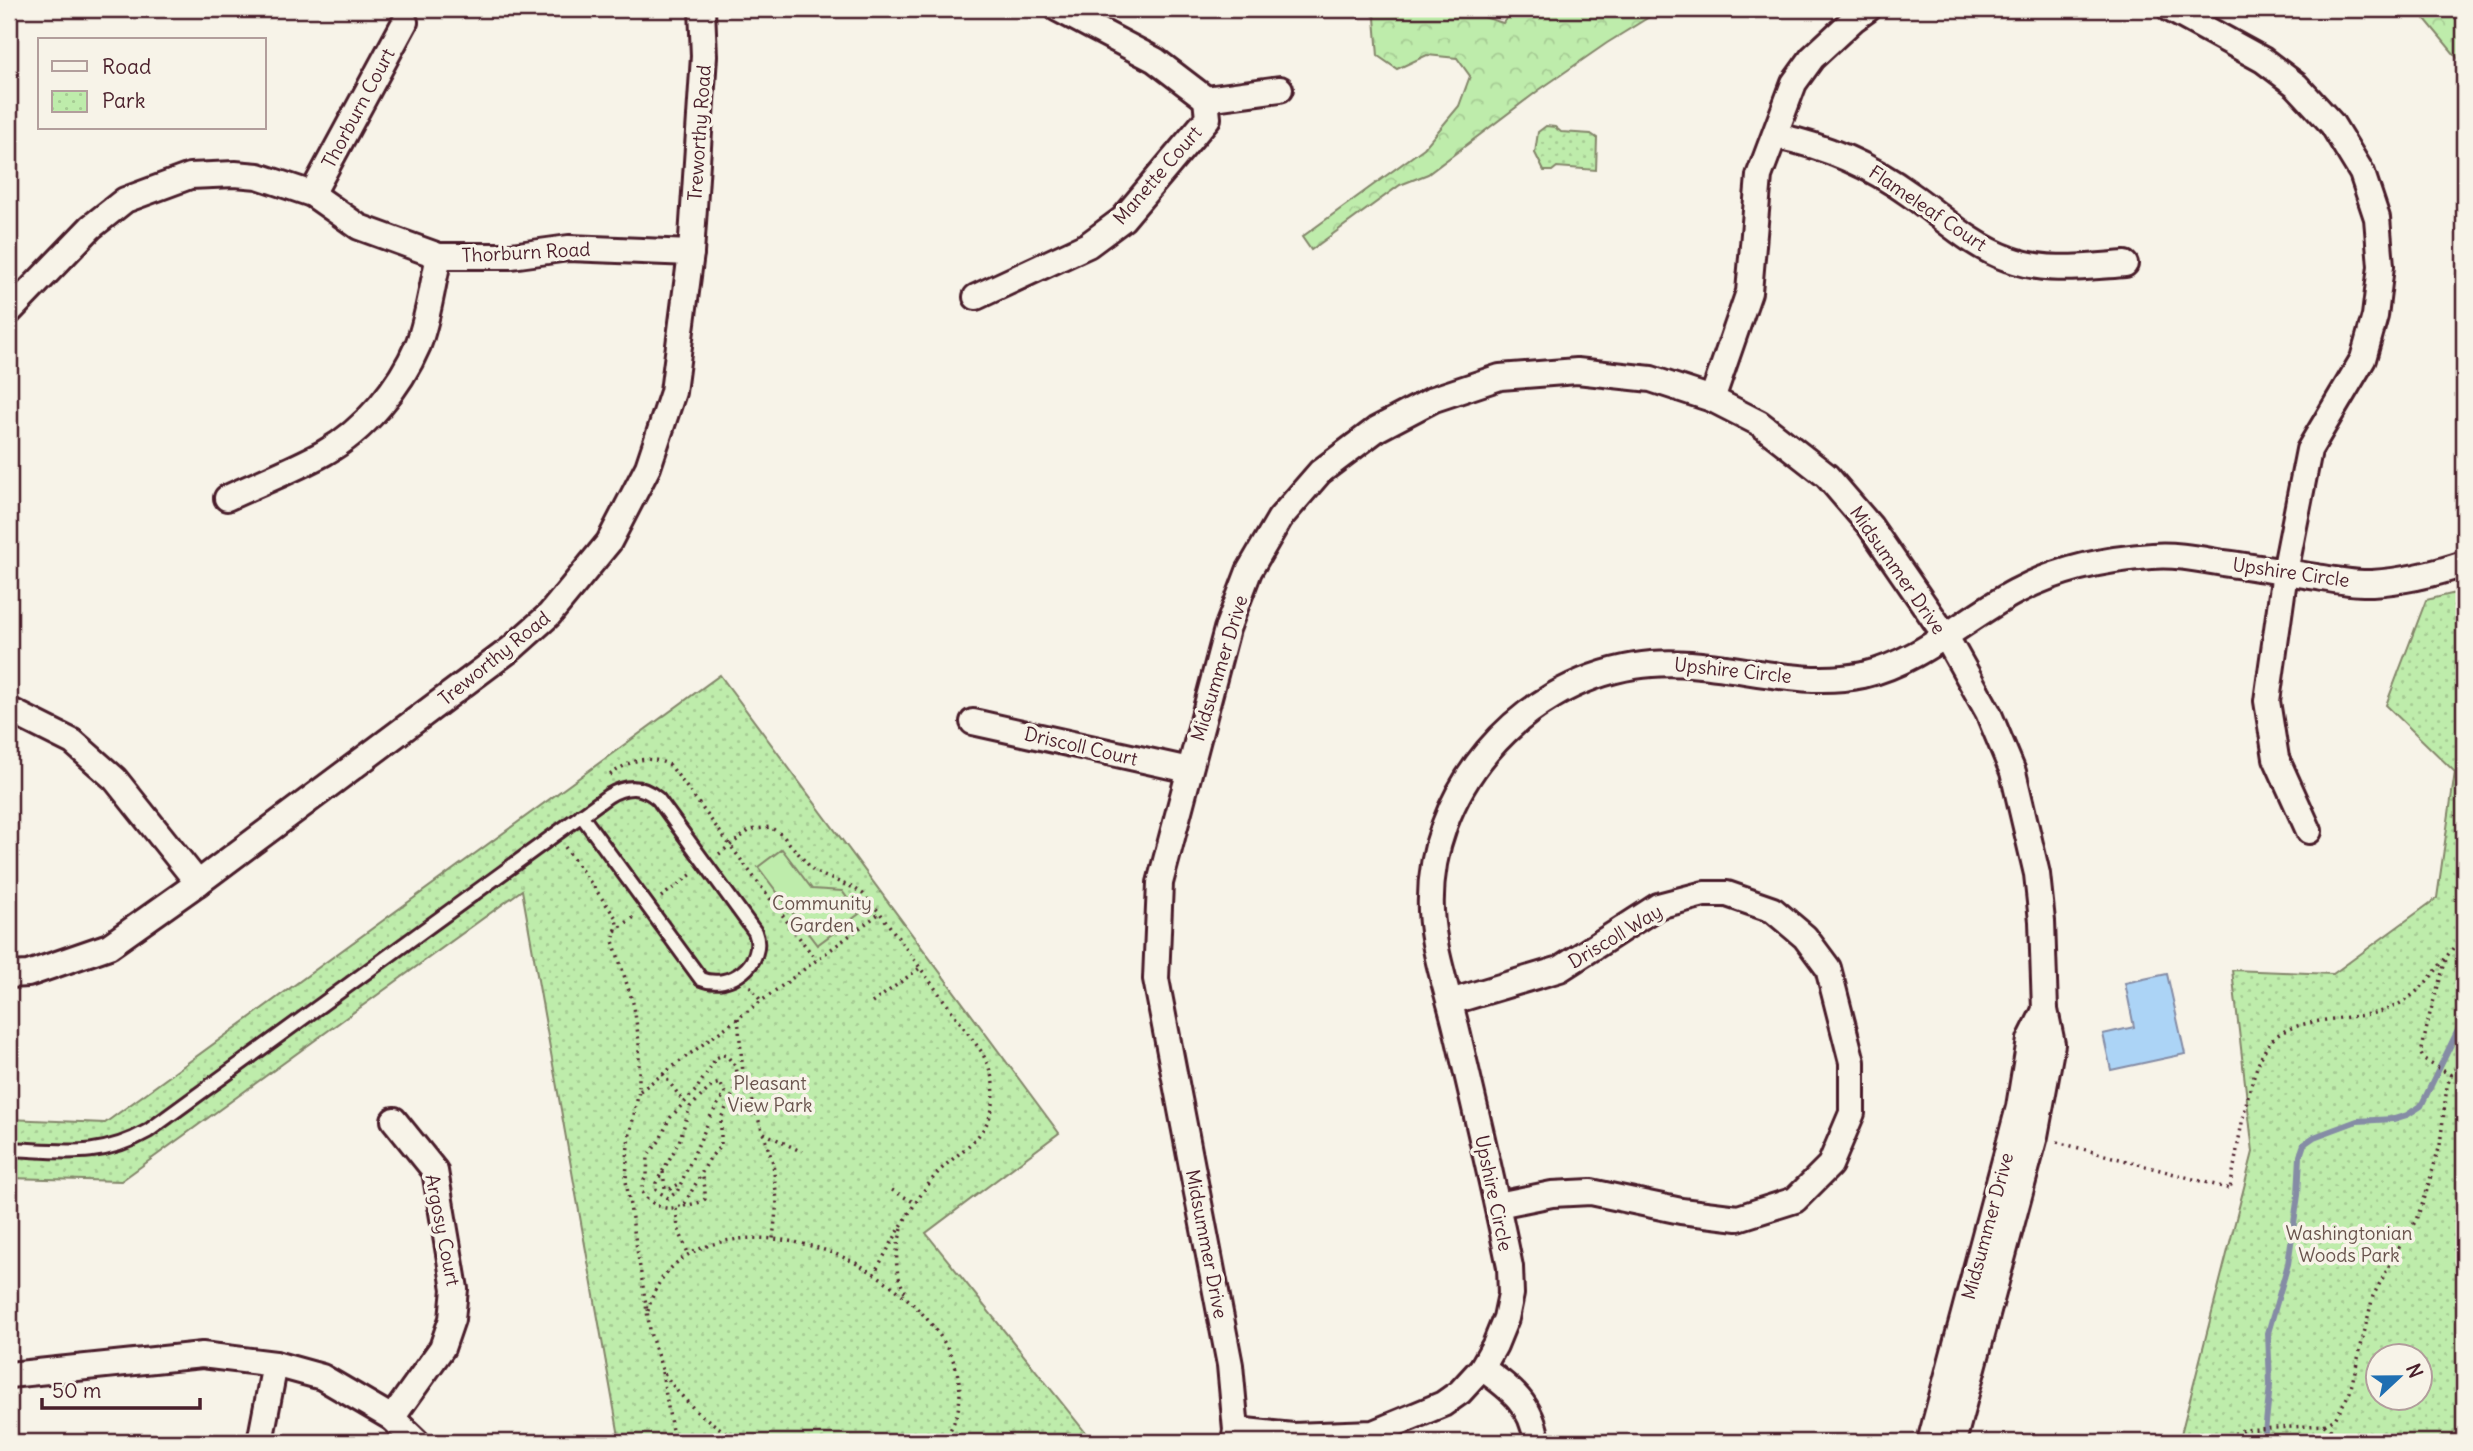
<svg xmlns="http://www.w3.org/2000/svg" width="2473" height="1451" font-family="Delius,sans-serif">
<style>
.forest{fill:url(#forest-crowns);stroke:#84866b;stroke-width:2}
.park{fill:url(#park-dots);stroke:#84866b;stroke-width:2;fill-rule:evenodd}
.garden{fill:#beecab;stroke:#84866b;stroke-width:2}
.water{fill:#acd4f6;stroke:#858ca5;stroke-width:2}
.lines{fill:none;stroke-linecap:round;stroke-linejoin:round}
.stream{stroke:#858ca5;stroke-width:6}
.service-casing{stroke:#4a1f2b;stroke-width:18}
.minor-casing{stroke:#4a1f2b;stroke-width:30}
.path{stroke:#4a1f2b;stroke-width:3.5;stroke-dasharray:2 5;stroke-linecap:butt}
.service{stroke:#f7f3e8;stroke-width:12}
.minor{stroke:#f7f3e8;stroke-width:24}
.labels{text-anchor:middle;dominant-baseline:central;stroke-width:7;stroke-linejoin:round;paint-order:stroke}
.street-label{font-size:19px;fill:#4a1f2b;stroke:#f7f3e8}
.park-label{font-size:19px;fill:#67524b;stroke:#f7f3e8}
</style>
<defs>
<pattern id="forest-crowns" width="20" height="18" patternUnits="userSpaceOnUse" patternTransform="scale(1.75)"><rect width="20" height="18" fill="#beecab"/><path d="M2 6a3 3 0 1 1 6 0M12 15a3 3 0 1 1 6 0" fill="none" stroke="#a5ca93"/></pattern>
<pattern id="park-dots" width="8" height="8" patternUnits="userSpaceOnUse" patternTransform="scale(1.75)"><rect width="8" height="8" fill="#beecab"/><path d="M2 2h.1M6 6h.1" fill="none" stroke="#a5ca93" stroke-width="1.8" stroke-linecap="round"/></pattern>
</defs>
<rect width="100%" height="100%" fill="#f7f3e8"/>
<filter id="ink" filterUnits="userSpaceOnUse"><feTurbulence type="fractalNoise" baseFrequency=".0143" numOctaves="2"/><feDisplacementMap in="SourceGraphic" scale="14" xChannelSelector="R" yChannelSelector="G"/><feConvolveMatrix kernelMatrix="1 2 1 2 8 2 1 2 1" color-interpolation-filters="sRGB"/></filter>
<g filter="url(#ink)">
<!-- forest -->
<g class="forest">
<polygon points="1368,9 1459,9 1503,23 1513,9 1662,9 1607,43 1539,90 1428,174 1400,185 1311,250 1302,237 1424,148 1459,106 1470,76 1457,58 1427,55 1397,69 1378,56 1375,18"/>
<polygon points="2415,9 2464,9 2464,66 2421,14"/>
</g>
<!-- park -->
<g class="park">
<polygon points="1546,126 1555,127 1561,132 1591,134 1597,138 1596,170 1557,167 1552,171 1544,171 1535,153 1538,132"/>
<path d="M 2464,591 L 2464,1442 L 2179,1442 L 2253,1152 L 2232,970 L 2333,974 L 2437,898 L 2455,772 L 2386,705 L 2426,600 ZM 2378,1356 L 2420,1356 L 2420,1398 L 2378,1398 Z"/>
<polygon points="720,675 1059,1133 926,1233 1093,1442 620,1442 522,890 121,1181 9,1178 9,1119 105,1123"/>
</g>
<!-- garden -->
<polygon class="garden" points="782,849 812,889 842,891 859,914 817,945 758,867"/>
<!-- water -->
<polygon class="water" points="2167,974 2185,1054 2111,1070 2103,1034 2134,1027 2125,983"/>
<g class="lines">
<!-- stream -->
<polyline class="stream" points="2264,1442 2270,1385 2268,1333 2288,1264 2298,1195 2300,1156 2304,1144 2314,1137 2357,1121 2394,1119 2407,1115 2421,1106 2458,1030"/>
<!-- service casing -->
<g class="service-casing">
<path id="service" d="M 9,1149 C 62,1151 99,1159 148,1131 L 608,796 C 626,785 642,785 658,799 L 755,932 C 767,963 729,991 701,979 L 581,815"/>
</g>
<!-- minor casing -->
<g class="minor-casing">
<g id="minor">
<polyline points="1058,9 1155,60 1206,99 1280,89"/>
<polyline points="2170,9 2263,60 2296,85 2332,124 2362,173 2377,218 2381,266 2375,316 2363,359 2309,450 2285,572 2267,701 2276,758 2309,831"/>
<path d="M 1776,136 C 1825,146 1870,165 1911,195 C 1943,217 1971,246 2009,259 C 2047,273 2085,267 2125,264"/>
<polyline points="312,194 405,22"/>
<polyline points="976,297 1088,245 1123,219 1208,118 1206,99"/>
<polyline points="9,312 91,227 125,200 190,176 235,174 258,176 312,194 359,227 439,256 511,256 569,248 691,253"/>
<polyline points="1712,399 1749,292 1759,176 1794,83 1812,58 1854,19 1868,9"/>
<path d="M 227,498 C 259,483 293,470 324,453 C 365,430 400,387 418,345 C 428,320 433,282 439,256"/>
<polyline points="9,710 73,742 115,779 198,883"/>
<polyline points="973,722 1189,770"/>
<polyline points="9,975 28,974 109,946 198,883 512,648 549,615 609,542 648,467 673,392 691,253 704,56 702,9"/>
<polyline points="1450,1002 1560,969 1658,906 1704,894 1727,894 1773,910 1805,937 1828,968 1852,1062 1852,1113 1830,1165 1795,1200 1738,1218 1681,1211 1591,1192 1552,1194 1498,1205"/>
<path d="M 1482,1368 C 1511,1389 1532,1404 1537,1442"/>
<polyline points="9,1375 202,1355 275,1364 322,1377 392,1418 417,1442"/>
<polyline points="392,1418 442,1348 452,1319 455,1289 435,1171 394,1120"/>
<path d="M 1236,1430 L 1293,1436 L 1373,1433 L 1443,1404 L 1460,1392 L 1482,1368 L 1495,1345 L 1506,1318 L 1511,1294 L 1510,1267 C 1494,1187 1475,1107 1456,1027 C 1447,989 1433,951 1431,911 C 1426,792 1519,685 1635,666 C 1711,653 1787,691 1863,675 C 1918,663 1966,618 2015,592 C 2058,569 2105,559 2152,556 C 2176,554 2199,559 2223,563 C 2254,567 2285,572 2317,577 C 2334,580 2354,584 2372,583 C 2404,581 2434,574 2464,564"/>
<polyline points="260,1442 275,1364"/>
<polyline points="1234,1442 1236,1430 1230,1365 1156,979 1160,883 1227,629 1249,571 1280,518 1320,472 1377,429 1434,399 1500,377 1577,371 1651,379 1712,399 1759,423 1827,476 1870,526 1945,635 1988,712 2013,772 2037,874 2042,921 2045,1010 2052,1044 2035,1136 1953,1442"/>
<polyline points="1930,1442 2019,1107 2030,1040 2045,1010"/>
</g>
</g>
<!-- path -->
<g class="path">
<path d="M 610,775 C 631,760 646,754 670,765 L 816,960"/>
<polyline points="565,847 616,918 617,925 613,941 634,1006 639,1042 639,1091 628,1143 626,1181 651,1336 663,1372 677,1391 697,1412 739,1442"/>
<path d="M 719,854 L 750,830 L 770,827 L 782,835 L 812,869 L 824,876 L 854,888 L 863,894 L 880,913 L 981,1051 C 997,1078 1000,1111 978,1136 C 963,1153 944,1163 931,1181 C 909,1209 893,1242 874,1273"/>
<polyline points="661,897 692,874"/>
<polyline points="615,931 637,915"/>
<polyline points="750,986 761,1001"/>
<polyline points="872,1003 920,968"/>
<polyline points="738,1018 743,1073 773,1163 777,1201 773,1239"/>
<path d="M 723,1055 L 727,1056 L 736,1067 L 739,1082 L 721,1118 L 721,1145 L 710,1158 L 685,1203 C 671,1214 650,1206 642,1192 L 642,1184 L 647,1175 L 648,1156 L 660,1140 L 669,1119 L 696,1090 L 716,1058 Z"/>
<polyline points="663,1074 684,1102"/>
<polyline points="2451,1075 2424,1060 2421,1054 2430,1013 2447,956 2464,934"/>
<polyline points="640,1091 880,913"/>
<polyline points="707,1125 677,1192 668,1198 656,1190 656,1183 679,1142 690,1107 713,1085 720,1083 725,1093 710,1117"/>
<polyline points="764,1133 802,1152"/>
<path d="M 2057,1142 L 2230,1189 C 2238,1149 2246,1078 2268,1045 C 2290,1013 2359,1023 2393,1007 C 2416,997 2432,976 2447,956"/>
<polyline points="663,1172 665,1188 670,1189 681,1183"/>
<polyline points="892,1190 915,1203"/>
<polyline points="684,1206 701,1202 705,1199 705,1188 702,1173"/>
<polyline points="676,1209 678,1228 688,1253"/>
<path d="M 902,1229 C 895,1252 893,1274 907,1295"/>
<path d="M 648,1311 C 656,1277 677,1256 710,1245 C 753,1231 804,1240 845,1258 C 907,1285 999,1370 942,1442"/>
<polyline points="662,1372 674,1442"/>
<polyline points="2324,1425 2330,1429 2338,1442"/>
<polyline points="719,1442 724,1434"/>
<polyline points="2215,1442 2243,1430 2324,1425 2335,1419 2350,1392 2373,1296 2402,1242 2415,1222 2424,1200 2440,1145 2447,1086 2452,1073 2464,1060"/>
</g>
<!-- service -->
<use href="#service" class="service"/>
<!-- minor -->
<use href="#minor" class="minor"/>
</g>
</g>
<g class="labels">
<!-- street labels -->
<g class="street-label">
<text transform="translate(358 108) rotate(-62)">Thorburn Court</text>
<text transform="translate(699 133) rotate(-86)">Treworthy Road</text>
<text transform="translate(1157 175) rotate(-49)">Manette Court</text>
<text transform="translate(1928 208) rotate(34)">Flameleaf Court</text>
<text transform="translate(526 252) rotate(-3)">Thorburn Road</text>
<text transform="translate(1898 570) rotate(55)">Midsummer Drive</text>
<text transform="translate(2291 572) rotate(8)">Upshire Circle</text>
<text transform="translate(494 658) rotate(-39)">Treworthy Road</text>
<text transform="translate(1219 668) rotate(-73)">Midsummer Drive</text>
<text transform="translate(1733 670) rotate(6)">Upshire Circle</text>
<text transform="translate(1081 746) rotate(13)">Driscoll Court</text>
<text transform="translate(1615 936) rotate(-31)">Driscoll Way</text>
<text transform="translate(1494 1193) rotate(78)">Upshire Circle</text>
<text transform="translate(1987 1226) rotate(-75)">Midsummer Drive</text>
<text transform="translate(443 1230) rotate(79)">Argosy Court</text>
<text transform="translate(1207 1244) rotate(79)">Midsummer Drive</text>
</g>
<!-- park labels -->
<g class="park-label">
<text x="822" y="903">Community<tspan x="822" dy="22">Garden</tspan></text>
<text x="770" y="1083">Pleasant<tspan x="770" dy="22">View Park</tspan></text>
<text x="2349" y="1233">Washingtonian<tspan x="2349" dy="22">Woods Park</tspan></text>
</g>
</g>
<!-- margin -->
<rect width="2473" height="1451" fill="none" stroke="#f7f3e8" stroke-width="35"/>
<rect x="18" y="18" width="2438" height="1416" fill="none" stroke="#4a1f2b" stroke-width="2.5" filter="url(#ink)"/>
<!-- legend -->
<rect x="38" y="38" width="228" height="91" fill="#f7f3e8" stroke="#b29e9c" stroke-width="2"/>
<rect x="52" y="61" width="35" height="10" fill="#f7f3e8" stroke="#b29e9c" stroke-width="2"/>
<text x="102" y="74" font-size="21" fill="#4a1f2b">Road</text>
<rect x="52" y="91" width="35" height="21" fill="url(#park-dots)" stroke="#b29e9c" stroke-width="2"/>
<text x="102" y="108" font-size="21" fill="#4a1f2b">Park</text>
<!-- north arrow -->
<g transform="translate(2399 1377) rotate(68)"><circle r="33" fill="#f7f3e8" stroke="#b29e9c" stroke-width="2"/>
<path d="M0-5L12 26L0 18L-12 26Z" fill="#1f6fb2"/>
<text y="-10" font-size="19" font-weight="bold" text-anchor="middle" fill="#4a1f2b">N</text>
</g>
<!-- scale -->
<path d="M42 1398v10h158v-10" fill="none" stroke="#4a1f2b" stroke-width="3.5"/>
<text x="52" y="1398" font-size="21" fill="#4a1f2b" stroke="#f7f3e8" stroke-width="5" paint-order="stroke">50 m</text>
</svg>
